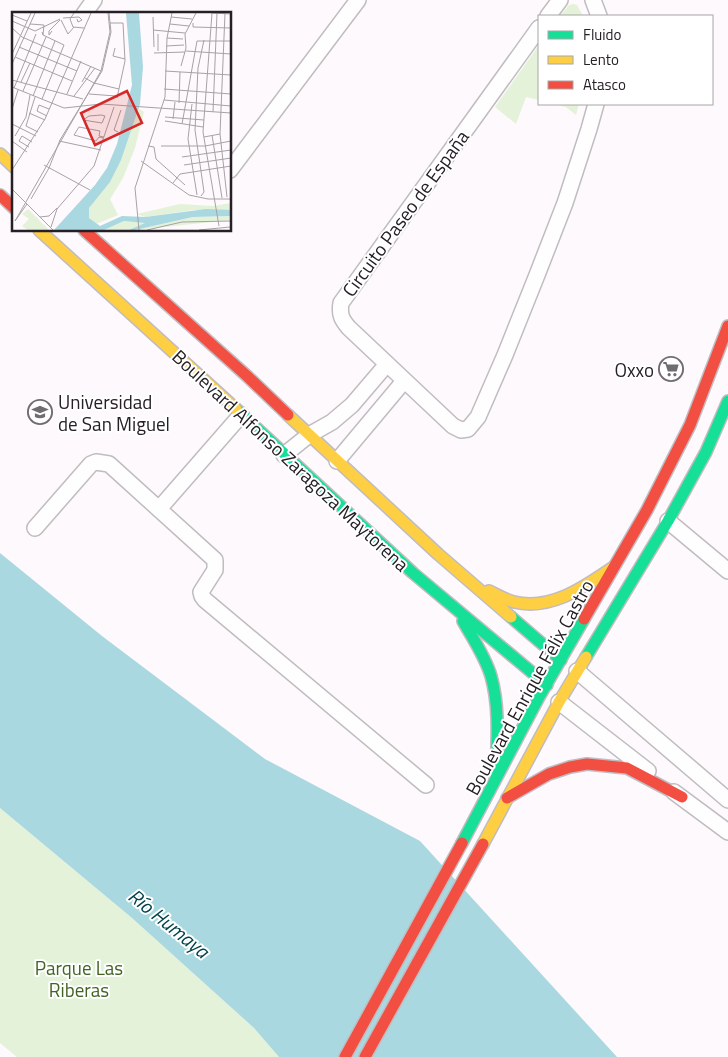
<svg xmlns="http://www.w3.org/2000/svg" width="728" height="1057" viewBox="0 0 728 1057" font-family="'Titillium Web',sans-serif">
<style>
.green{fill:#e4f2d9}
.water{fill:#aad8e0}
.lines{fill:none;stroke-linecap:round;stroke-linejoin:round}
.street-casing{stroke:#c0bcc0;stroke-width:18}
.fast-casing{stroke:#c0bcc0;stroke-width:14}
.slow-casing{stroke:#c0bcc0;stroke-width:14}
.jam-casing{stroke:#c0bcc0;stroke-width:14}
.street{stroke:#fffeff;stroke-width:15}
.fast{stroke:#16e098;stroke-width:11}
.slow{stroke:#ffcf43;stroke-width:11}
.jam{stroke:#f24e42;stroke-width:11}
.labels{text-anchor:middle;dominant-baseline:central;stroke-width:4;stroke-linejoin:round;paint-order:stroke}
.street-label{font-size:19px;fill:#262026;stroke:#fff}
.poi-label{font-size:19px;fill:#262026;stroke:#fff;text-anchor:end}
.park-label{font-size:19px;fill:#426324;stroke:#fff}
.water-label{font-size:20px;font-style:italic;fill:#02434b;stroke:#fff}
.inset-road{fill:none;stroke:#a7a2a6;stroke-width:1}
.view{fill:#d62828;fill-opacity:0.15;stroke:#d62828;stroke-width:2.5}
.inset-edge{fill:none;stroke:#262026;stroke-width:2.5}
</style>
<rect width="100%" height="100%" fill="#fdf9fc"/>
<g class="green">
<path d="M573,4L577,5L583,16H560L569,5Z"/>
<path d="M539,45V100L526,97L516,124L495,107Z"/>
<path d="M553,104H579L576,115L566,107Z"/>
<path d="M0,808L132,918L254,1028L279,1057H17L0,1043Z"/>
</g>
<path class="water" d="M0,553L102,636L265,759L420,841L617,1057H279L254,1028L132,918L0,808Z"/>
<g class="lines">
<defs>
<g id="street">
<path d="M593,0L599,16"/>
<path d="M84,14L94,0"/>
<path d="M548,16L560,0"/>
<path d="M539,28L341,303C339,315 342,320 349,328L453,426L461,430L468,429L478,417L505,355L537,275L565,203L589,129L596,104"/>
<path d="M230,170L358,0"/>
<path d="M284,455L309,435L332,422L352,405L387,364"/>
<path d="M337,461L404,381"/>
<path d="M159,509L241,415"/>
<path d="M668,521L728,571"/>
<path d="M35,528L91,464L96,462L109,464L215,560V570L201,592L202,596L205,600L426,785"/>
<path d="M577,671L728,800"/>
<path d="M559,702L648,771"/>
<path d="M674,792L728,832"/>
</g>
<g id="fast">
<path d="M236,409L413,573L547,685"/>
<path d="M511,617L561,660"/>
<path d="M463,621C473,639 485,656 491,676C500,708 497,742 496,775"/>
<path d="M586,657L668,521L706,452L728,401"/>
<path d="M462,843L539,697L584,619"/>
</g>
<g id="slow">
<path d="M0,154L14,167"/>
<path d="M39,230L236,409"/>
<path d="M288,415L438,554L511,617"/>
<path d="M489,591C497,595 506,600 514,602C551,611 584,587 612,568"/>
<path d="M483,844L559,702L586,657"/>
</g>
<g id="jam">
<path d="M0,195L14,208"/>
<path d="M84,230L247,376L288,415"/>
<path d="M584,619L647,510L690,425L728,326"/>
<path d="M507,798L549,774L570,767L587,764L627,768L682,797"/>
<path d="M345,1057L462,843"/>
<path d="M365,1057L483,844"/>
</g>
</defs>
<use href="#street" class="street-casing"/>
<use href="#fast" class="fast-casing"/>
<use href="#slow" class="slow-casing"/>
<use href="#jam" class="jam-casing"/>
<use href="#street" class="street"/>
<use href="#fast" class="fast"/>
<use href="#slow" class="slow"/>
<use href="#jam" class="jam"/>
</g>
<defs>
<symbol id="supermarket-ring" viewBox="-11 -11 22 22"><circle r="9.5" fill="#fff" stroke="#716c71" stroke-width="1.5"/><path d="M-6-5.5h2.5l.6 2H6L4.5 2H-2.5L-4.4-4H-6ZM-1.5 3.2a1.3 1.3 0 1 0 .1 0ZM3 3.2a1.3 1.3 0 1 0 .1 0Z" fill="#716c71"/></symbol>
<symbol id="university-ring" viewBox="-11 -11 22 22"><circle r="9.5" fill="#fff" stroke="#716c71" stroke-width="1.5"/><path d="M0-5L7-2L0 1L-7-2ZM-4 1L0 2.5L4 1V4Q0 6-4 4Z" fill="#716c71"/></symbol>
</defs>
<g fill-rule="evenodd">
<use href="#supermarket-ring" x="657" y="355" width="28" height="28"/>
<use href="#university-ring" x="26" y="398" width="28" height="28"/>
</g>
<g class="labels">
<g class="street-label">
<text transform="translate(405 213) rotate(-54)">Circuito Paseo de España</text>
<text transform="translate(291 460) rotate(43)">Boulevard Alfonso Zaragoza Maytorena</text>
<text transform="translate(529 687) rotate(-61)">Boulevard Enrique Félix Castro</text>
</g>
<g class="poi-label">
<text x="654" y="369">Oxxo</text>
<text x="58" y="401" text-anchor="start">Universidad<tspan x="58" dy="22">de San Miguel</tspan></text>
</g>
<g class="park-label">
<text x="79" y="967">Parque Las<tspan x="79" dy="22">Riberas</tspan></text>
</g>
<g class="water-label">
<text transform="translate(169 923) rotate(39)">Río Humaya</text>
</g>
</g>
<g transform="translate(12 12)">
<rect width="219" height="219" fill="#fdf9fc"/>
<path d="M126,96L132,100L123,136L111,166L98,187L106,203L84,212L77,206L76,198L117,124ZM219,191V198H181L133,205L125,202L168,192L201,194ZM16,197L37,218H16L10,214L17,207L10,202ZM219,204V208L123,218L181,205ZM112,209L134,211L117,218H92Z" fill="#e4f2d9"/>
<path d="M114,1H127L131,55L128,92L109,148L98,170L77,196V206L88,214L110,204L133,205L194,197L219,198V204L181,205L123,218H117L133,211L112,209L92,218H42L83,173L95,156L105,132L120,73Z" fill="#aad8e0"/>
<path class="inset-road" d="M62,1L58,7L61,15L72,16M200,1L219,2M200,1L191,120L207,214M213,1L208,122L215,185M0,3L15,9M141,5L142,35M159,5L180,7M51,6L67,5L70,8L66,10L65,7M49,8L56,22L62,15M0,9L23,19L48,7M98,11H111L113,49L105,86M181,11V15L219,16M18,12L32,13L31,23L30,20M158,12L177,14M0,16L10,25L89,59M141,18L173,21M40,19L37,23V19L48,8M146,22V39M155,26L171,27M154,34L172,33M7,35L65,59M103,36L101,44L113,47M174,39L219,42M142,41L173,40M0,42L19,1M3,45L60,69M0,52L23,1M169,54L174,36L173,22L184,1M153,59L219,63M73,66L82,71L107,77M0,68L71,87M9,70L18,51M70,70L79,54M0,75L52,96L89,92L219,101M2,76L24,22M152,77L219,82M11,79L34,25M55,82L69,49M77,82L104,84M21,84L43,29M62,84L83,56M23,85L14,114L26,120M30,87L52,33L31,23M152,88L219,94M167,91L168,60M180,92L176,127L185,183M219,96V113M0,97L6,78M201,100L205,1M17,101L33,108M35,104L25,99L27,93L37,97M77,104L89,103L93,104L90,111L71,108ZM153,105L192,108M161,107L163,90M153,109L191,115M0,112L24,124M170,112L185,29H219M106,120L102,118L109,98M200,123L210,186M3,124L14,105L18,83M192,125L208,122M91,126L87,125L84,129L62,123L67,115L88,119L87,124L92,125M0,129L15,140M47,129L89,138M136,134L142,135L144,147L173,173M149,134H193L219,129M17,135L7,129L10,124L20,130M170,145L219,138M129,149L177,183L196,187H219M32,153L78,178M172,153L219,146M0,158L33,107L79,1M161,171L168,162L219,154M0,177L41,218M189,184L192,180L183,118L186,56L192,28M19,187L37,156L48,128L90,59L99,20L97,1M15,192L3,209L89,59L98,20L96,1M28,205L37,204L45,196M39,215L45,197L82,154L102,95M127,218L123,176L153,85L155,26L160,1M135,218L170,210L219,209M187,218L218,215"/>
<path class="view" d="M115,79L130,111L83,133L69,101Z"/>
<rect width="219" height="219" class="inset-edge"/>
</g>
<rect x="538" y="15" width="175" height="90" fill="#ffffff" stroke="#a8a6a8"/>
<rect x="548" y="31" width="25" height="8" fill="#16e098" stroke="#a8a6a8"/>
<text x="583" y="40" font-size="15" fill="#262026">Fluido</text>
<rect x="548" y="56" width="25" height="8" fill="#ffcf43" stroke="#a8a6a8"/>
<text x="583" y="65" font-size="15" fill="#262026">Lento</text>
<rect x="548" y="81" width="25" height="8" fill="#f24e42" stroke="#a8a6a8"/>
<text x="583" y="90" font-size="15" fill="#262026">Atasco</text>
</svg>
